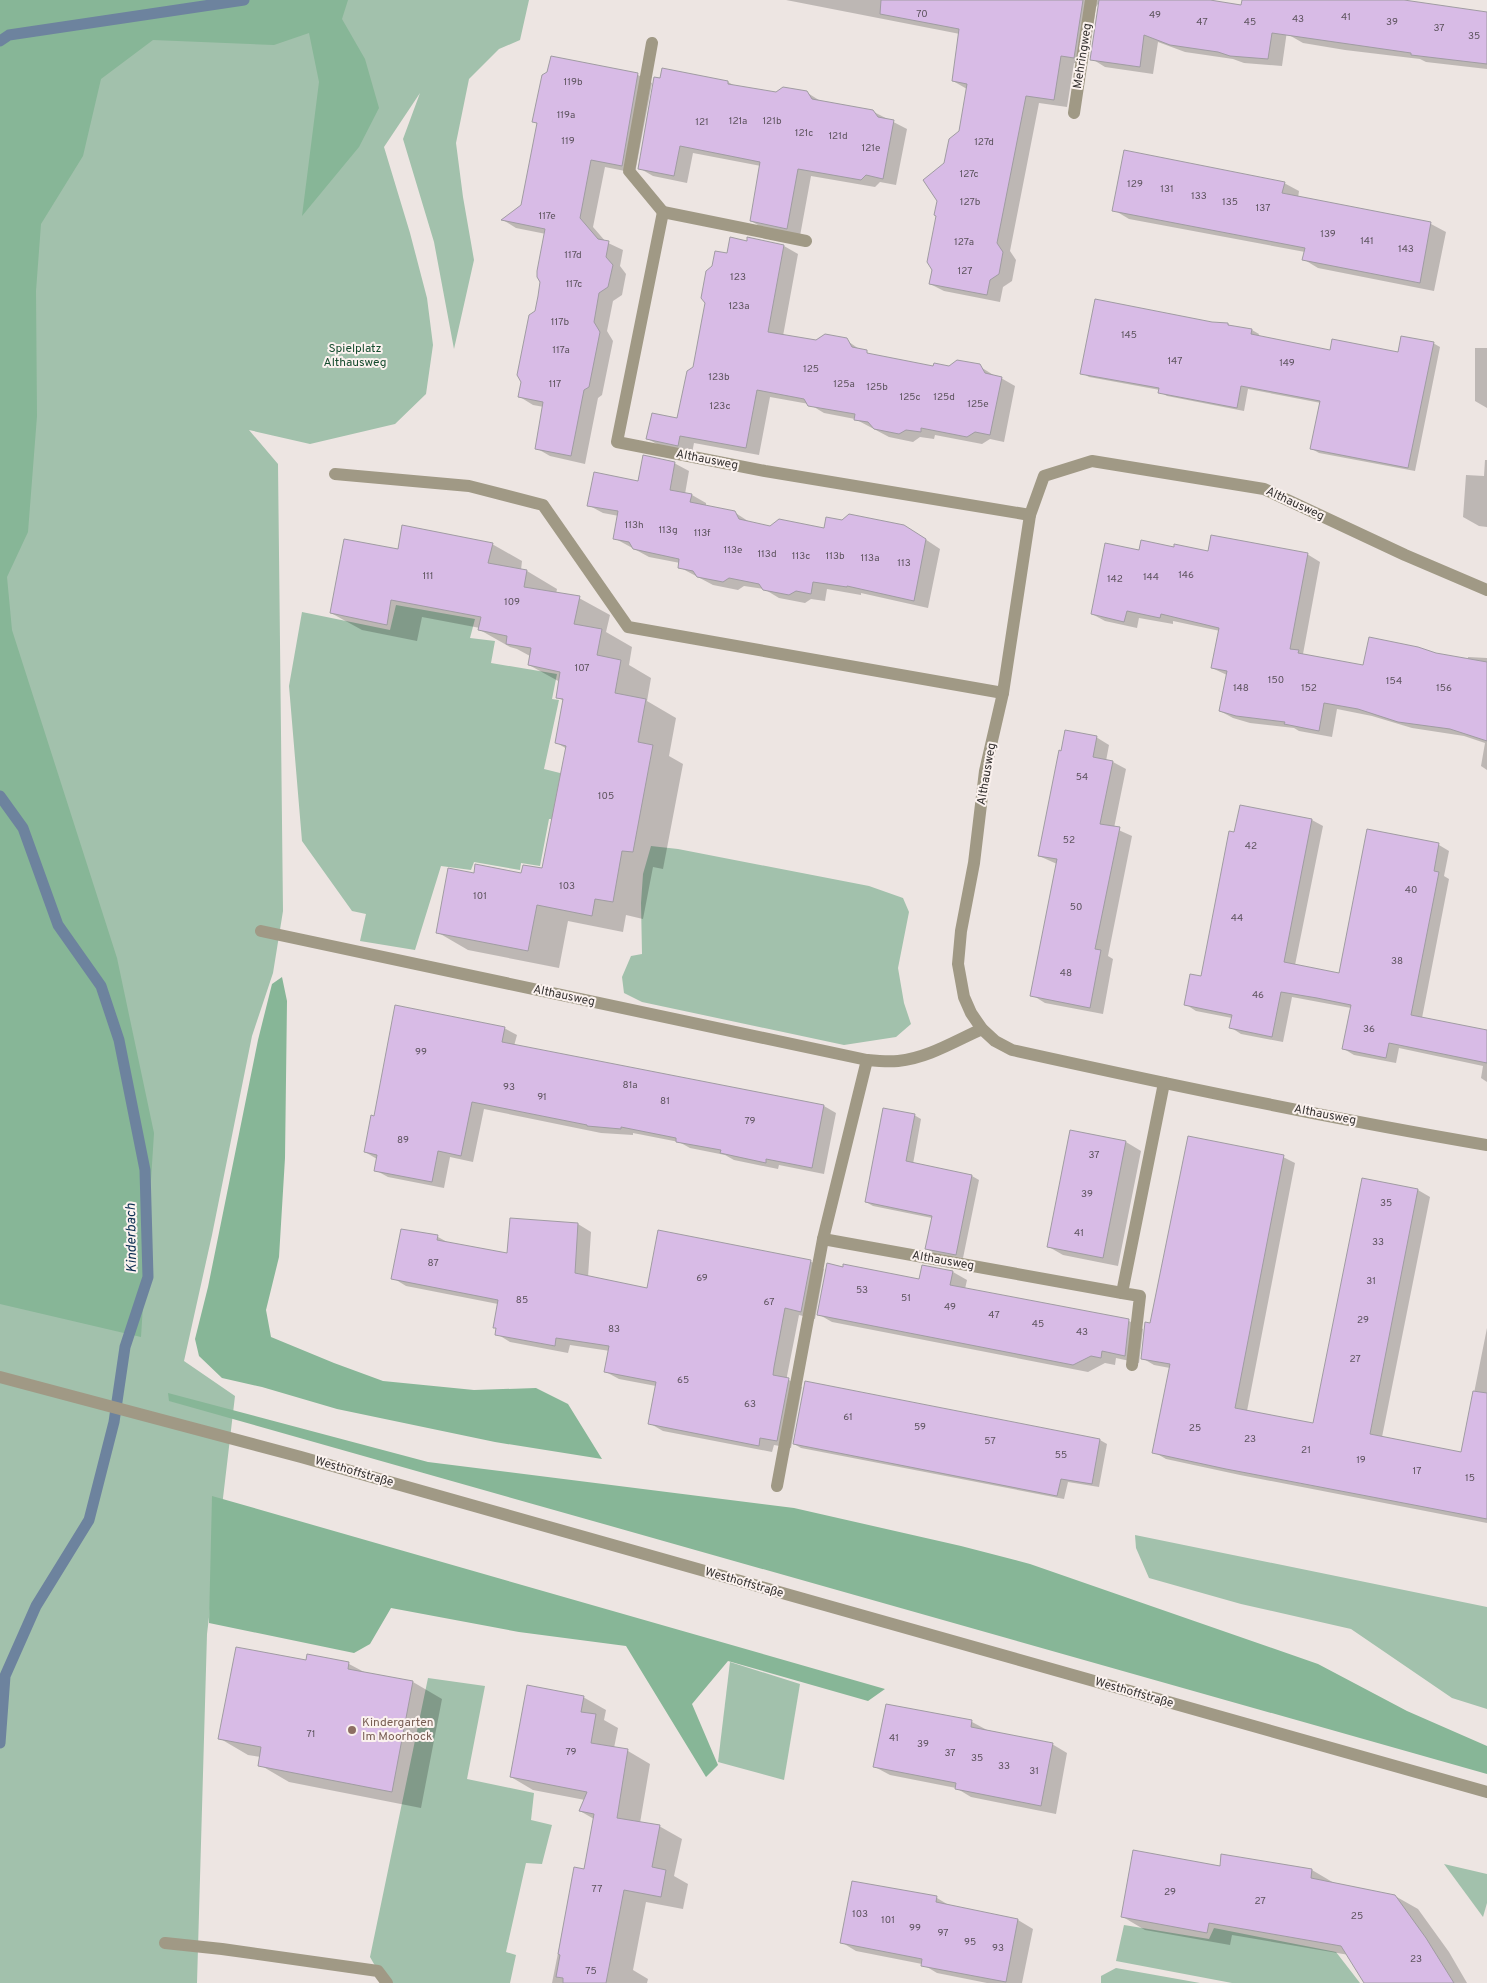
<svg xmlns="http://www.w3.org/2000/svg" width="1487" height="1983" viewBox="0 0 1487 1983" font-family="Overpass,sans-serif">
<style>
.green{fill:#a2c1ac}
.forest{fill:#87b697}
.shadow{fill:#0003}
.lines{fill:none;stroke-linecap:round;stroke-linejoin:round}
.stream{stroke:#6d839e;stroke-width:11}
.building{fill:#d8bbe6;stroke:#a09ca2}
.service{stroke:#a09985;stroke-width:12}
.minor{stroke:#a09985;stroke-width:12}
.tertiary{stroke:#a09985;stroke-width:12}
.education-dot{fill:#8d6e63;stroke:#fbf2ef;stroke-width:2}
.labels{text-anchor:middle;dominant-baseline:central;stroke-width:4;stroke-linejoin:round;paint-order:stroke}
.number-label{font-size:10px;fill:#5d545e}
.street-label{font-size:12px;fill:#343130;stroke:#fbf2ef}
.park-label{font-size:12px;fill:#154c2e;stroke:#fbf2ef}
.education-label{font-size:12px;fill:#785e54;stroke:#fbf2ef;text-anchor:start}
.water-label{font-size:14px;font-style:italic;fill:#0b2e52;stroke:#fbf2ef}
</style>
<rect width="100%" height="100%" fill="#ede5e2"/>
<g class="green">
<path d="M0,0H529L520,40L499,49L469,79L456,143L463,197L474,260L454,349L434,242L403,139L420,93L384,147L410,233L427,298L433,345L426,394L395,424L310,444L249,430L278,464L283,911L273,973L252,1036L212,1235L184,1361L235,1396L207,1634L197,1983H0Z"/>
<path d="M396,605L475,619L470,638L495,641L491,663L557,674L552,699L559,700L544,769L568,775L560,819H549L540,866L521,863L520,870L474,862L471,870L441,866L415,950L360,941L366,914L352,911L302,841L289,686L302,612L390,630Z"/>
<path d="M651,846L678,849L869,886L903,898L909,912L898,968L904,1003L911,1024L896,1037L844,1045L642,1002L624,993L622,977L631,956L642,954L641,903L643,874Z"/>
<path d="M1135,1535L1487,1607V1709L1452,1698L1351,1629L1241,1604L1149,1578L1136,1548Z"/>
<path d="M730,1662L800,1684L784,1780L718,1762Z"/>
<path d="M428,1678L485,1686L467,1779L534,1793L531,1820L552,1825L542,1864L526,1863L506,1952L516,1955L510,1983H385L370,1957Z"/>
<path d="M1444,1864L1487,1874V1903L1483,1917Z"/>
<path d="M1124,1925L1209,1939L1214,1928L1336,1952L1360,1983H1232L1116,1961Z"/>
<path d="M1116,1968L1200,1983H1101V1976Z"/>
</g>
<g class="forest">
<path d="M0,0H348L342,19L365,59L379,108L359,147L302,216L319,82L309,33L274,45L153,40L101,79L83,156L41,224L36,291L37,416L28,532L7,577L12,630L117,958L154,1133L141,1337L0,1304Z"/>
<path d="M282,977L287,1001L285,1158L279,1257L266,1310L271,1337L334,1363L383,1381L474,1390L536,1388L568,1404L602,1459L495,1442L337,1409L262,1387L222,1378L199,1356L195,1339L208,1287L258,1040L272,984Z"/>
<path d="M168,1393L428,1462L794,1508L961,1546L1030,1564L1318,1664L1407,1711L1487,1746V1774L169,1401Z"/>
<path d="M212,1496L885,1689L868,1701L728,1661L692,1704L718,1765L706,1777L626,1646L519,1632L391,1608L370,1644L354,1653L209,1623Z"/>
</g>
<g class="shadow">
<path d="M786,0H1203L1270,9L1263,0H1394L1487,13V69L1426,62L1420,59L1345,50L1303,43L1289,35L1287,31L1282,66L1244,63L1233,59L1185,52L1158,42L1153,74L1105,67L1092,59L1100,1L1096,7L1087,65L1074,63L1067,107L1039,103L1010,251L1016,260L1012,281L1003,287L1000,302L944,291L930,284L945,163L960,132L967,89L953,81L960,34Z"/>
<path d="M552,57L638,75L652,83L635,173L605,167L593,227L606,242L623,250L620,266L626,274L622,295L613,301L607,331L613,341L602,395L598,398L585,464L550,456L536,448L544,407L533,405L520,397L542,282L546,234L516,228L503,220L523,205L538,124L534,122Z"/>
<path d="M728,82L735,86L776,94L806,92L822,102L872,111L907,129L896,185L880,182L875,187L811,176L800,236L765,229L751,221L761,166L693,153L687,183L653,176L639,168Z"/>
<path d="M1284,183L1299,191L1298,198L1431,224L1446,232L1434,291L1318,268L1303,259L1305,252L1129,219L1114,210Z"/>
<path d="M784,246L798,254L783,336L816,341L846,340L862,351L875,356L934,368L979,366L995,376L1001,378L1015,386L1004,442L990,439L982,444L935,435L934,439L920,437L913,442L889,437L855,419L824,413L809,404L770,397L759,455L694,443L692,453L662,447L648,439L678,419L728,254Z"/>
<path d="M1212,323L1228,324L1232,327L1252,330L1259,334L1258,337L1331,351L1399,354L1433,343L1440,347L1415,471L1319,453L1312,449L1321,403L1248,389L1244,411L1167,396L1160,392V390L1089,377L1082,373Z"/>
<path d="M1475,348H1487V408L1475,401Z"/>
<path d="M1485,460H1487V527L1479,526L1463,517L1466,475L1484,476Z"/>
<path d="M674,463L689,471L685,494L692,495L706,503V506L734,512L751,523L770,527L919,535L940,549L928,608L861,593V595L827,589L825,601L811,599L805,603L779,598L764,589L744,586L738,590L713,585L679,567L680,563L649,557L614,538L619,516L603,513L588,505L639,483Z"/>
<path d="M492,544L522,561L521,570L527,571L557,589L556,594L579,598L610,615L606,632L632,647L629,665L651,678L647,701L676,718L669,756L683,764L663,869L653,867L643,919L626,915L623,932L568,921L559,968L468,950L437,932L475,875H522L543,870L567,749L557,743L564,701L557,697L560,682L529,665L530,656L517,649L510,647L480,630V628L422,617L417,641L362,630L331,613L399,551Z"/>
<path d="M1175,548L1209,552L1307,554L1320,562L1303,654L1364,667L1436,655L1468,660V657L1487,658V770L1481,766L1485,743L1464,736L1412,728L1372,716L1337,709L1332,737L1299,731L1294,728L1250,723L1233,718L1220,711L1227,675L1212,668L1220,631L1173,621V624L1139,618L1137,628L1105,621L1092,614L1140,551Z"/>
<path d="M1096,737L1109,745L1106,761L1113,762L1126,769L1114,828L1132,836L1108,956L1113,959L1103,1014L1045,1003L1032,995L1057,864L1039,856Z"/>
<path d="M1241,807L1312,820L1323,826L1295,965L1340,974L1439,845L1449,851L1444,876L1449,879L1422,1018L1487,1031V1082L1481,1078L1483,1066L1399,1048L1396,1063L1354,1055L1344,1049L1351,1008L1292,997L1283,1042L1241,1034L1230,1027L1232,1018L1196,1011L1185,1004L1202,977Z"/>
<path d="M504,1028L517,1035L514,1046L824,1106L836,1113L824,1174L779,1165L778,1169L734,1160L725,1155L690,1148L679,1142L633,1133V1135L601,1133L484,1109L473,1162L450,1157L444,1188L388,1177L375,1170L377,1159L365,1152L375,1117Z"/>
<path d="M914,1115L921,1119L913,1164L972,1176L979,1180L963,1258L933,1253L926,1248L932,1218L873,1206L866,1202Z"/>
<path d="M1126,1142L1141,1151L1118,1266L1063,1255L1049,1247Z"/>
<path d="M1283,1157L1295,1163L1247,1411L1314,1425L1418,1190L1430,1197L1382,1437L1462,1453L1487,1328V1523L1240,1475L1166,1459L1154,1452L1170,1368L1154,1365L1142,1358L1151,1325Z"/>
<path d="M578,1224L591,1232L588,1277L648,1289L810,1261L824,1269L815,1319L799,1315L787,1376V1379L802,1387L791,1448L774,1445L772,1452L663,1431L649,1423L656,1386L619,1379L606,1372L610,1351L570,1345L568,1353L510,1342L497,1334L498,1329L494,1327L498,1304L406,1286L393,1278L402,1230L438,1237L449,1243L509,1255Z"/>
<path d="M953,1272L967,1280L965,1289L1129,1321L1143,1329L1139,1363L1116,1358L1115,1365L1105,1363L1088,1372L832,1322L818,1314L920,1280Z"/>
<path d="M806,1383L1100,1440L1107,1444L1099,1487L1068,1482L1064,1499L801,1448L794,1444Z"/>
<path d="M308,1656L349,1664L366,1673L413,1682L442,1699L421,1808L289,1782L260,1765L261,1757L248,1755L219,1738L307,1662Z"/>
<path d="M583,1697L606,1710L604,1720L618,1728L614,1748L628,1751L650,1764L640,1823L659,1826L682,1839L674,1876L688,1884L683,1909L646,1902L633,1970L648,1979L647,1983H552L575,1868L585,1870L594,1819L580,1811L585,1800L533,1790L511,1777Z"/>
<path d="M887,1705L972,1722L987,1730L1052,1744L1067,1753L1056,1814L971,1797L956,1788L890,1775L875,1767Z"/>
<path d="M1221,1868L1312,1870L1334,1883L1395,1896L1418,1909L1449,1952L1467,1983H1365L1349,1955L1232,1935L1230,1945L1145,1930L1123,1917Z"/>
<path d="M853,1882L937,1898L952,1907L1018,1920L1033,1929L1022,1983H987L937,1973L922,1964L856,1951L841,1942Z"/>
</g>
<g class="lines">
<g class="stream">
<path d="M0,41L9,35L244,0"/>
<path d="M0,796L23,828L58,925L101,986L119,1040L145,1170L148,1277L125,1347L114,1422L89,1520L36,1606L5,1676L0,1743"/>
</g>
</g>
<g class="building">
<path d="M881,0H1083L1074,58L1061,56L1054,100L1026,96L997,243L1003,252L999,274L990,280L987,295L929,284L932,270L927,262L936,216L934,215L937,201L923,180L944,163L949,139L959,131L967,84L952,81L959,29L880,14Z"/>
<path d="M1099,0H1210L1241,5L1242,0H1404L1487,12V64L1411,55V53L1272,33L1268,59L1230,56L1218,52L1170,45L1144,35L1140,67L1090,60Z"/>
<path d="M551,56L638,73L622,166L591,160L580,218L598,239L609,241L606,257L613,265L608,287L599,293L594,322L600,332L589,387L584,390L571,456L535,449L543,402L518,397L521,382L517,375L529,315L535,311L538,296L540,282L537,277V271L545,229L501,220L521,205L537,123L532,122L542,75L547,72Z"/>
<path d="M662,68L728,81V84L776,92L783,87L807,91L812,99L873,110L878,117L894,120L883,179L866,175L861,180L798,169L787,229L750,221L760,162L680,146L674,176L638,169L654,77L660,78Z"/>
<path d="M1124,150L1285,182L1282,193L1431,222L1420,283L1302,260L1305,248L1112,211Z"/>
<path d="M730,237L747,241V237L784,245L768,332L816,340L825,334L847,338L852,347L867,350V353L933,366L934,363L949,366L957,360L980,364L985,373L1002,377L990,435L975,432L967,437L921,428V432L906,430L899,434L874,429L868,422L854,420L855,414L808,406L804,399L757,390L746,448L680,436L678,446L646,439L652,413L677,418L687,371L693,367L701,324L705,303L701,298L706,271L712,266L715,251L727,253Z"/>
<path d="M1095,299L1212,322L1228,323V325L1252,329L1251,334L1330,350L1332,339L1398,352L1401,336L1434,342L1408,468L1310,449L1320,401L1241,386L1237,408L1158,393L1159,388L1080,374Z"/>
<path d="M643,455L675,462L670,490L692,494L690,502L735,511L739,519L770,526L779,519L824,528L826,517L842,520L849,514L904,525L926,539L914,601L847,586V587L813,582L811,594L796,591L789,595L763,590L759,584L729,578L723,582L697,577L693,571L678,568L679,559L633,549L629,542L613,539L618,511L587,506L594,472L638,481Z"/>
<path d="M402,525L493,543L488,563L527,570L524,587L580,596L574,624L602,629L597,655L621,660L615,693L646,699L638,742L653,745L633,852L622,851L613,902L595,899L592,916L537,905L528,951L436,933L448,868L474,873L475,864L521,873L523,865L542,868L566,746L555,743L563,699L556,698L560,672L528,665L531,648L506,644L507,636L478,630L481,617L391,600L387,625L330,613L344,539L398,549Z"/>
<path d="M1211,535L1308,553L1290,649L1299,650L1298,653L1363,665L1369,637L1418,647L1436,653L1487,662V741L1450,729L1398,722L1358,709L1324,703L1319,731L1284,724L1285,722L1236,716L1219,711L1227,671L1211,668L1219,628L1161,614L1160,618L1127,611L1124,622L1091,614L1105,543L1139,550L1141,540L1174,547V544L1208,551Z"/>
<path d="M1065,730L1097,736L1093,757L1113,761L1100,824L1120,827L1095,949L1101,950L1090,1008L1030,996L1057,859L1038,856L1059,750L1061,751Z"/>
<path d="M1240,805L1312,819L1284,962L1339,973L1367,829L1439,843L1434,871L1439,872L1411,1015L1487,1030V1063L1389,1043L1386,1058L1342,1049L1351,1005L1317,998L1281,992L1272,1037L1229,1028L1232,1015L1184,1005L1190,974L1201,976L1229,831L1234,832Z"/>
<path d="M395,1005L505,1027L502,1042L824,1105L812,1168L766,1159V1163L720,1153L721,1150L676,1142V1138L621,1127V1129L587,1126V1125L472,1102L461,1156L438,1151L432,1182L374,1171L377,1155L364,1152L371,1115L374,1116Z"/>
<path d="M883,1108L915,1114L906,1161L972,1175L956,1255L925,1249L932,1216L865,1202Z"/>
<path d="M1070,1130L1126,1141L1103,1258L1047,1247Z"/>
<path d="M1188,1136L1284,1155L1235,1408L1313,1423L1362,1178L1418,1189L1370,1434L1461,1452L1473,1391L1487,1393V1519L1226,1469L1152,1453L1170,1364L1141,1359L1145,1322L1150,1323Z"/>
<path d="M510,1218L578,1223L575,1273L647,1288L658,1230L811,1260L801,1312L785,1308L774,1367L773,1375L789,1378L777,1441L760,1438L759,1446L648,1424L656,1382L604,1372L609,1346L556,1338L555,1346L495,1335L496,1328H493L498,1300L391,1279L401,1229L438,1235L437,1240L507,1253Z"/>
<path d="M827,1263L843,1267V1264L919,1279L922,1265L953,1271L950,1285L1129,1319L1125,1356L1102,1351L1101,1358L1091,1356L1073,1365L817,1315Z"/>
<path d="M805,1381L1100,1439L1092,1484L1061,1479L1057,1496L793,1444Z"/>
<path d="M236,1647L306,1660L307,1654L349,1662L348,1669L413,1681L392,1792L258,1766L261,1747L218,1739Z"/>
<path d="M527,1685L584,1696L581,1712L596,1714L591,1743L628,1749L617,1818L660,1825L652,1867L666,1870L661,1897L624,1890L606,1983H563V1978L556,1977L560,1955L558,1954L574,1867L584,1869L594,1814L579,1811L587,1792L510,1777Z"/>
<path d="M886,1704L972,1720L971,1727L1053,1743L1041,1806L955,1789L956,1783L873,1767Z"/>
<path d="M1133,1850L1220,1866L1221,1854L1312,1869L1311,1878L1395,1895L1426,1938L1454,1983H1364L1341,1946L1209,1923L1207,1933L1121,1917Z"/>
<path d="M852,1881L937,1896L936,1902L1018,1919L1006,1982L921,1966L922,1959L840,1943Z"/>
</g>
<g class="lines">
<g class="service">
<path d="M652,43L629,171L663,212"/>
<path d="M806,241L663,212L617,442L765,471L1030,515"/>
<path d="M335,474L469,486L543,505L628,627L1003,693"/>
<path d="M261,931L867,1060C877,1061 888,1062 898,1061C928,1058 955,1041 982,1029"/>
<path d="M823,1239L1122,1293"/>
<path d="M1132,1365L1140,1296L1122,1293L1164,1083"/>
<path d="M777,1486L823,1239L867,1060"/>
<path d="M165,1943L222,1949L378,1971L387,1983"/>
</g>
<g class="minor">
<path d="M1074,113L1091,0"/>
<path d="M1487,590L1405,555L1264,489L1092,461L1044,476L1030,515L1003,693L985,771L974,863L961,931L958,964L964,997L971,1013L982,1029L995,1041L1012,1050C1170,1085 1328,1118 1487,1145"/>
</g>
<path class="tertiary" d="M0,1377L301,1457L1487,1792"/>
</g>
<circle class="education-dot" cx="352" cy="1730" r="5"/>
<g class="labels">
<g class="number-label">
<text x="922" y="14">70</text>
<text x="1155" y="15">49</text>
<text x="1346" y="17">41</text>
<text x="1298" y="19">43</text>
<text x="1202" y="22">47</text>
<text x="1250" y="22">45</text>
<text x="1392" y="22">39</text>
<text x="1439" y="28">37</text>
<text x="1474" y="36">35</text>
<text x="573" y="82">119b</text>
<text x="566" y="115">119a</text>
<text x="738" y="121">121a</text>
<text x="772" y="121">121b</text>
<text x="702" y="122">121</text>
<text x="804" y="133">121c</text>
<text x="838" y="136">121d</text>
<text x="568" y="141">119</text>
<text x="984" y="142">127d</text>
<text x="871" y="148">121e</text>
<text x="969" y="174">127c</text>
<text x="1135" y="184">129</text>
<text x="1167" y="189">131</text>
<text x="1199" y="196">133</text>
<text x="970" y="202">127b</text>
<text x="1230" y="202">135</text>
<text x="1263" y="208">137</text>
<text x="547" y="216">117e</text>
<text x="1328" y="234">139</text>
<text x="1367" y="241">141</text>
<text x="964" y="242">127a</text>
<text x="1406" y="249">143</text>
<text x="573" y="255">117d</text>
<text x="965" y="271">127</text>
<text x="738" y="277">123</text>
<text x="574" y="284">117c</text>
<text x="739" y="306">123a</text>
<text x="560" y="322">117b</text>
<text x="1129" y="335">145</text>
<text x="561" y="350">117a</text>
<text x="1175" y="361">147</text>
<text x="1287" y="363">149</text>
<text x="811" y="369">125</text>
<text x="719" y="377">123b</text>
<text x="555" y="384">117</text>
<text x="844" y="384">125a</text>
<text x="877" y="387">125b</text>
<text x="910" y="397">125c</text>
<text x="944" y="397">125d</text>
<text x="978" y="404">125e</text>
<text x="720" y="406">123c</text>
<text x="634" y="525">113h</text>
<text x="668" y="530">113g</text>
<text x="702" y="533">113f</text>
<text x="733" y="550">113e</text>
<text x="767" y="554">113d</text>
<text x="801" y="556">113c</text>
<text x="835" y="556">113b</text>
<text x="870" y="558">113a</text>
<text x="904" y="563">113</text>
<text x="1186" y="575">146</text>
<text x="428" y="576">111</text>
<text x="1151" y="577">144</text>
<text x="1115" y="579">142</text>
<text x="512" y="602">109</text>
<text x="582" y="668">107</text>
<text x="1276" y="680">150</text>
<text x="1394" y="681">154</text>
<text x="1241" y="688">148</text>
<text x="1309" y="688">152</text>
<text x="1444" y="688">156</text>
<text x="1082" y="777">54</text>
<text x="606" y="796">105</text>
<text x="1069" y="840">52</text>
<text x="1251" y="846">42</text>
<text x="567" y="886">103</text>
<text x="1411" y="890">40</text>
<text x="480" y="896">101</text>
<text x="1076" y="907">50</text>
<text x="1237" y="918">44</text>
<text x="1397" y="961">38</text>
<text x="1066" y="973">48</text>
<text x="1258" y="995">46</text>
<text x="1369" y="1029">36</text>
<text x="421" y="1052">99</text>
<text x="630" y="1085">81a</text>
<text x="509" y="1087">93</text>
<text x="542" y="1097">91</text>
<text x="665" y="1101">81</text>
<text x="750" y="1121">79</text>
<text x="403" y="1140">89</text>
<text x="1094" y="1155">37</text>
<text x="1087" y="1194">39</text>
<text x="1386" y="1203">35</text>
<text x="1079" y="1233">41</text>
<text x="1378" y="1242">33</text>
<text x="433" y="1263">87</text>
<text x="702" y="1278">69</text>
<text x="1371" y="1281">31</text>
<text x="862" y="1290">53</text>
<text x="906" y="1298">51</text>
<text x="522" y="1300">85</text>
<text x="769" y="1302">67</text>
<text x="950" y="1307">49</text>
<text x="994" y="1315">47</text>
<text x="1363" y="1320">29</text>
<text x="1038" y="1324">45</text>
<text x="614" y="1329">83</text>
<text x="1082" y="1332">43</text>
<text x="1355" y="1359">27</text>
<text x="683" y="1380">65</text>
<text x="750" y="1404">63</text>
<text x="848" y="1417">61</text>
<text x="920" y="1427">59</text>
<text x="1195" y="1428">25</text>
<text x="1250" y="1439">23</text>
<text x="990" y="1441">57</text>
<text x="1306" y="1450">21</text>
<text x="1061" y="1455">55</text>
<text x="1361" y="1460">19</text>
<text x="1417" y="1471">17</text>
<text x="1470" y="1478">15</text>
<text x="311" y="1734">71</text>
<text x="894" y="1738">41</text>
<text x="923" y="1744">39</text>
<text x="571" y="1752">79</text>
<text x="950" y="1753">37</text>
<text x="977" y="1758">35</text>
<text x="1004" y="1766">33</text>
<text x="1034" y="1771">31</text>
<text x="597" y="1889">77</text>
<text x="1170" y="1892">29</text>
<text x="1260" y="1901">27</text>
<text x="860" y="1914">103</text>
<text x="1357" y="1916">25</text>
<text x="888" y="1920">101</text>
<text x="915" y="1928">99</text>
<text x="943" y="1933">97</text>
<text x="970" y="1942">95</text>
<text x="998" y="1948">93</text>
<text x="1416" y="1959">23</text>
<text x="591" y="1971">75</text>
</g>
<g class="street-label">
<text transform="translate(1083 56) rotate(-81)">Mehringweg</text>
<text transform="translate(707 460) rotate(11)">Althausweg</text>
<text transform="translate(1295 504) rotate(25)">Althausweg</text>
<text transform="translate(987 774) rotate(-80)">Althausweg</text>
<text transform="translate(564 996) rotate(12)">Althausweg</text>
<text transform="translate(1325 1115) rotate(11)">Althausweg</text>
<text transform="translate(943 1261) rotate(10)">Althausweg</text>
<text transform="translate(354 1472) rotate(16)">Westhoffstraße</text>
<text transform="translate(744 1583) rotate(16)">Westhoffstraße</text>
<text transform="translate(1134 1693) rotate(16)">Westhoffstraße</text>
</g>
<g class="park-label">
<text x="355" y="349">Spielplatz<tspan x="355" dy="14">Althausweg</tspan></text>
</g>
<g class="education-label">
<text x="362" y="1723">Kindergarten<tspan x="362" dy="14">Im Moorhock</tspan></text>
</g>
<g class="water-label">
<text transform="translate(132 1238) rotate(-91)">Kinderbach</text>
</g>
</g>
</svg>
